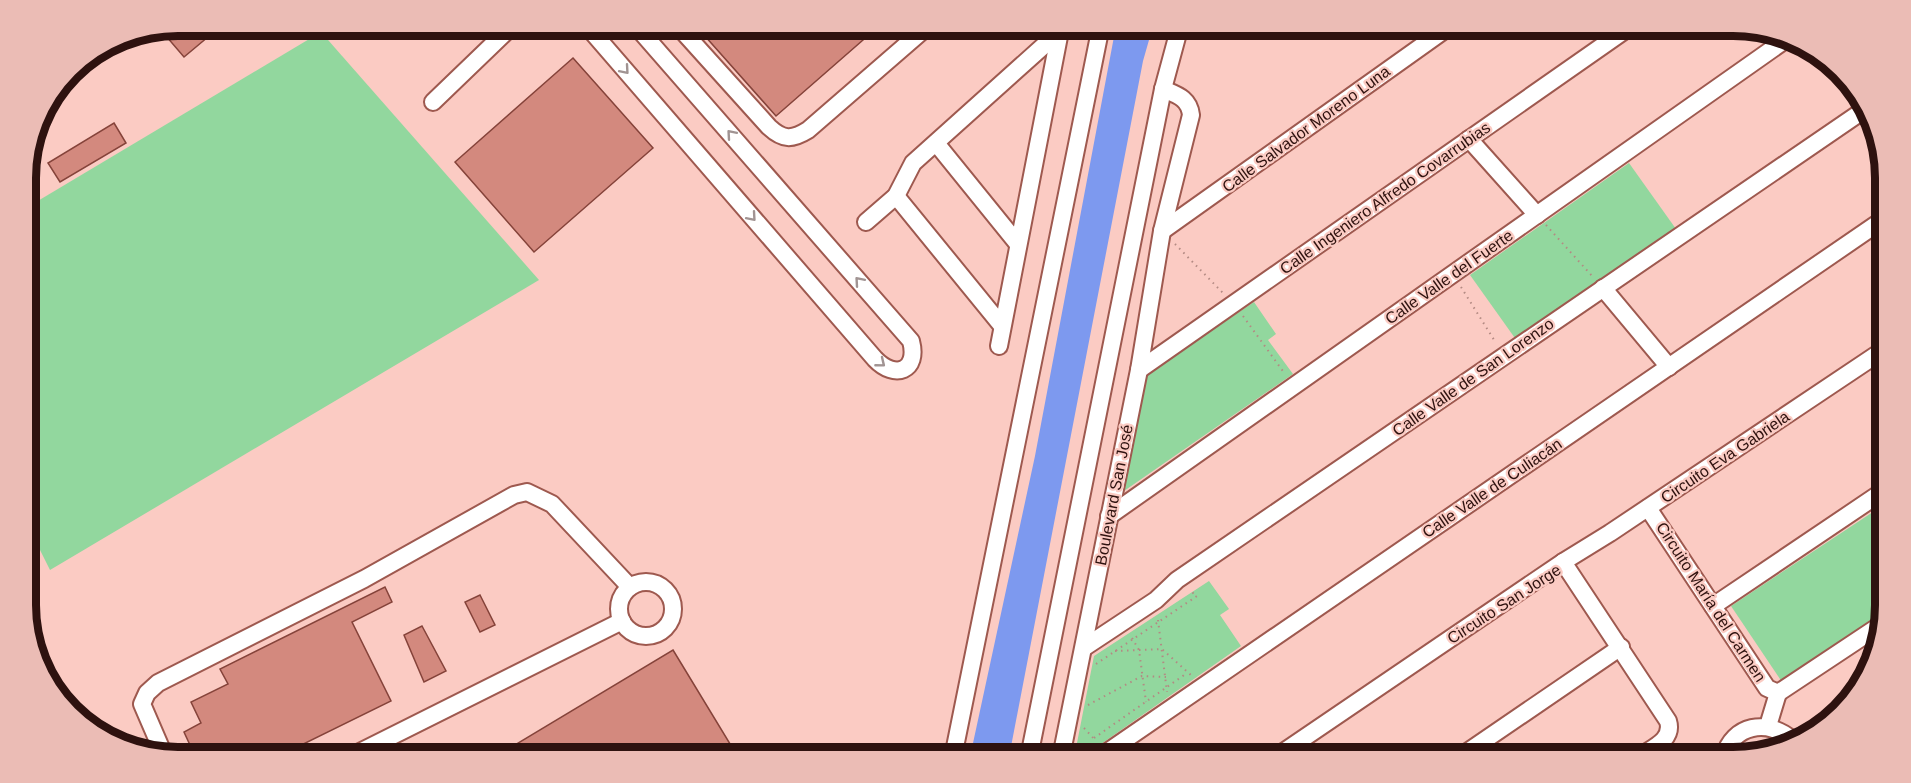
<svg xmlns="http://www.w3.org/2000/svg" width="1911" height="783" viewBox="0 0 1911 783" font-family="Helvetica,sans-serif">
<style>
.green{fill:#92d79e}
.water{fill:#7d99ef}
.building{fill:#d3897e;stroke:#85433a;stroke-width:1.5}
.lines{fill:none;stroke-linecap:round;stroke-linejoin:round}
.minor-casing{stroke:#9e594f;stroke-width:20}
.path{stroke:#b38a83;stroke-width:2;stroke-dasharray:1.5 4.5;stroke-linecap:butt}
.minor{stroke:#fff;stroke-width:16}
.oneway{stroke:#a19493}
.labels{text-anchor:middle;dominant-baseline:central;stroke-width:4.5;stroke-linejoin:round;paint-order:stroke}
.street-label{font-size:16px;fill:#2e120f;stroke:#fbcbc3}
.rim{fill:none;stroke:#2e120f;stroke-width:8}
</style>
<rect width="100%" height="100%" fill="#fbcbc3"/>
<g class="green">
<path d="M321,32L539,280L50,570L28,526L26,208Z"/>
<path d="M1629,163L1676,229L1517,341L1470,275Z"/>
<path d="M1254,302L1276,334L1268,340L1293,374L1124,491L1144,376Z"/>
<path d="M1885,504L1884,614L1782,682L1731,606Z"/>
<path d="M1209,581L1229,609L1220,615L1241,646L1084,756L1076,748L1094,656Z"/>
<path d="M1764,741L1775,745L1741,757L1750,745Z"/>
</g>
<path class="water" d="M1116,26H1153L1143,61L1009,757H970L1035,456Z"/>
<g class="building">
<path d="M178,26H221L184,57L160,29Z"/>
<path d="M696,26H879L776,116Z"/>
<path d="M573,58L653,148L534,252L455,162Z"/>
<path d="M114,123L126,143L60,182L48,163Z"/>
<path d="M385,587L392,602L352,622L391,701L277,757L196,758L184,732L201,723L191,702L228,684L220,669Z"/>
<path d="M480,595L495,625L480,632L465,602Z"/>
<path d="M422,626L446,671L424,682L404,635Z"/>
<path d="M673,650L738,757H495Z"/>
</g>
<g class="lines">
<defs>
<g id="minor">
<path d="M587,26L875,359C895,380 919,371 911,341L636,26"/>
<path d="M678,26L769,127C783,140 792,140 808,130L928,26"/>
<path d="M433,102L512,26"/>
<path d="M1469,139L1537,215"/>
<path d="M936,143L1017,243"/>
<path d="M896,196L1002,326"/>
<path d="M866,222L896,196L913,163L1059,32"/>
<path d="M1162,231L1450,26"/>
<path d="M1603,288L1669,367"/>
<path d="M999,346L1061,26"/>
<path d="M1139,370L1631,26"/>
<path d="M1648,508L1767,688L1778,693"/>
<path d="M1109,516L1788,38"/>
<path d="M1563,562L1668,721C1674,740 1652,748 1639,757"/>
<circle cx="646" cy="609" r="27"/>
<path d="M1713,606L1885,490"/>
<path d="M1085,647L1156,600L1177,580L1864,110"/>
<path d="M1778,693L1882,624"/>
<path d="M1768,726L1778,693"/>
<path d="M1030,754L1061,756"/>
<path d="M164,755L142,704L147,693L158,683L364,579L514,495L527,492L552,504L630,587"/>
<path d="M350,757L622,621"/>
<path d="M953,757L1101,26"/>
<path d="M1029,757L1163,89L1180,26"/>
<path d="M1061,757L1139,370L1162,231L1191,115C1189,98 1177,95 1163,89"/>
<path d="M1100,757L1884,219"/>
<path d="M1276,757L1563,562L1610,533L1885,349"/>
<path d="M1460,757L1621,647"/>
<path d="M1724,757C1733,724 1767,719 1791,739"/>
</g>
</defs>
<use href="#minor" class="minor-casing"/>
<g class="path">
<path d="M1546,225L1593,277"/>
<path d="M1175,244L1223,293"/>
<path d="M1461,287L1496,343"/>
<path d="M1243,316L1285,374"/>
<path d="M1158,620L1167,692"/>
<path d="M1132,638L1139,650L1146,702"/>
<path d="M1115,651L1162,649L1192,676"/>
<path d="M1096,664L1197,596L1189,590"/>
<path d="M1088,705L1142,676L1166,677"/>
<path d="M1084,728L1096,741"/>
<path d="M1094,738L1187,673"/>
</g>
<use href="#minor" class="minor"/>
</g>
<defs><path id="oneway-chevron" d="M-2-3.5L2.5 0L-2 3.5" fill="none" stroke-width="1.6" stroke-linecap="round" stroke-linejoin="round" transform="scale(1.5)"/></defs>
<g class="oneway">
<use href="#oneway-chevron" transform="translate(625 70) rotate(49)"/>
<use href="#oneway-chevron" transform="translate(731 134) rotate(-131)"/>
<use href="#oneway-chevron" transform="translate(752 217) rotate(49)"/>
<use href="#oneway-chevron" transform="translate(859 281) rotate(-131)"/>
<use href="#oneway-chevron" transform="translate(881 363) rotate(39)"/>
</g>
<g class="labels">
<g class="street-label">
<text transform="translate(1306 129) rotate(-36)">Calle Salvador Moreno Luna</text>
<text transform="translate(1385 198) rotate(-35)">Calle Ingeniero Alfredo Covarrubias</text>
<text transform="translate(1449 277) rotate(-35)">Calle Valle del Fuerte</text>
<text transform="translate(1473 377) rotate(-35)">Calle Valle de San Lorenzo</text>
<text transform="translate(1725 457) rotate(-34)">Circuito Eva Gabriela</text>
<text transform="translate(1492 488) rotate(-34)">Calle Valle de Culiacán</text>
<text transform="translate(1114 495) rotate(-79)">Boulevard San José</text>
<text transform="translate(1711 602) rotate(57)">Circuito María del Carmen</text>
<text transform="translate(1504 604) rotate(-33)">Circuito San Jorge</text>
</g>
</g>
<path d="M0 0H1911V783H0ZM178 36H1733A142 142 0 0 1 1875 178V605A142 142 0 0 1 1733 747H178A142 142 0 0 1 36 605V178A142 142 0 0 1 178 36Z" fill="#ebbcb5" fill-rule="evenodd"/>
<path class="rim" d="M178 36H1733A142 142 0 0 1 1875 178V605A142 142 0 0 1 1733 747H178A142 142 0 0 1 36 605V178A142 142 0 0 1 178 36Z"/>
</svg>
